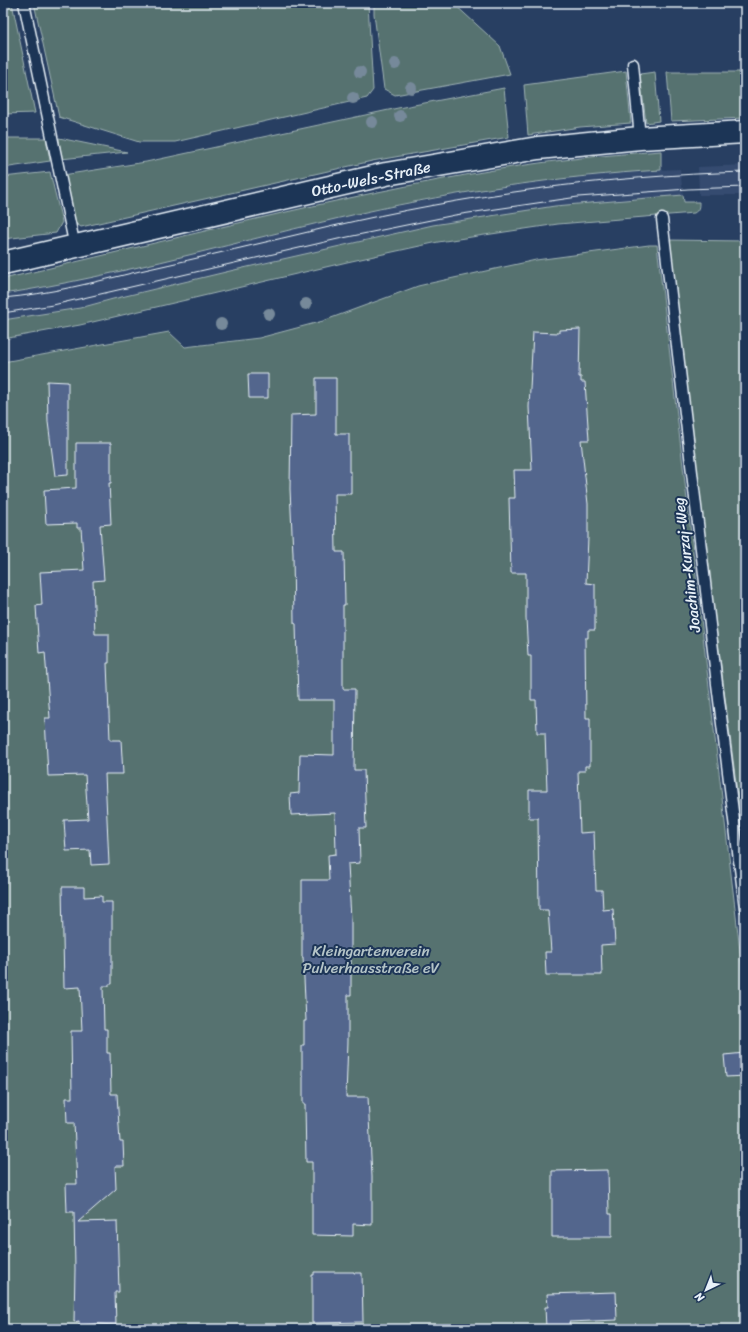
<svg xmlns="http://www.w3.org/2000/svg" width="748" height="1332" viewBox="0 0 748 1332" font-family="Sriracha,sans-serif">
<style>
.built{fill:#354b6f}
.green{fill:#56726f;stroke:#9fb2b4}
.building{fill:#53668d;stroke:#e8f1f8}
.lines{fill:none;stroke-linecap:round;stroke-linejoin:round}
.lane-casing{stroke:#e8f1f8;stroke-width:13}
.secondary-casing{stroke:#e8f1f8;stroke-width:25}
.lane{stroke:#1d3557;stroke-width:10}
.secondary{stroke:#1d3557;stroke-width:22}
.tram{stroke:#e8f1f8;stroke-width:1}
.tree{fill:#76899a}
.labels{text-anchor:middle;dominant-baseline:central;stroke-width:4;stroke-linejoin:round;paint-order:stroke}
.street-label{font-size:15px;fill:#e8f1f8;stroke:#1d3557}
.park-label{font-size:15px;fill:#b5c5c8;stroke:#1d3557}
</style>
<rect width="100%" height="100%" fill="#283f62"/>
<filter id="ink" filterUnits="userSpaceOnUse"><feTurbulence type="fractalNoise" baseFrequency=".025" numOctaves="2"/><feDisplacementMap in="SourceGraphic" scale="8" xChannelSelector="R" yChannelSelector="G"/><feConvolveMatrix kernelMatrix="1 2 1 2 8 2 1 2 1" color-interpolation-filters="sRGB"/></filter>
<g filter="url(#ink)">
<g class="built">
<path d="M745,165V195H699L698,167Z"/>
<path d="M680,169L683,195L555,206L433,225L283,259L113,299L80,308L3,320V294L76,281L362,213L477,191L539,182L636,171Z"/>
</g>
<g class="green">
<path d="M3,3H12L35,113L3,114Z"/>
<path d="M34,3H368L373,90L367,98L175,142H139L59,117Z"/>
<path d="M374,3H453L500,46L510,74L395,95L384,89L374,14Z"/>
<path d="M626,71L631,123L580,127L528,135L524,85Z"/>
<path d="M655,72L659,121L646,123L640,74Z"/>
<path d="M667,72H745V118L671,121Z"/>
<path d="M504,88L509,137L372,161L81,227L75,223L63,175L146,162L398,108Z"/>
<path d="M3,138H46L50,161L3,168Z"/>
<path d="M59,138L127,152L61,159Z"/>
<path d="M661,151V170C561,176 460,191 361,213C242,240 124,275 3,294V279C168,241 332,197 500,169C553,160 607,155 661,151Z"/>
<path d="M50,172L62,222L56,233L3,239V177Z"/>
<path d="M683,195L684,202H699C699,207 699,210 694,213L558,224L438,242L347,262L80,325L3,339V320L80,308L113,299L230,271L433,225L555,206Z"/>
<path d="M666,240L745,241V852Z"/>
<path d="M649,245H657L745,993V1329H3V362L169,332L185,347L259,338L323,321L418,286L431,283L536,260Z"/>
</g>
<g class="building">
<path d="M580,329L579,377H581V382H585L589,440H581L588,504V538L586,583L595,584V630H588V638H585L586,718H590V766H585V771H578L580,833L594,832L596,890H602L603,910L613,909L615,944L601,945L602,975H546L545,952H551L548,910H539L538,818H529V790H547L545,733H537L536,700H531V656H528L526,618V573H511L509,498H515L514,470H532L529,407L533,332L559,333V330Z"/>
<path d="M248,374H268V398H249Z"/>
<path d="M316,378H336V434H349V472H351V494H335L336,552H344L345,605H343V689H355L354,770H364L366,828H359L360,863L348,864L351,920V995H348V1041L346,1097H368L372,1177V1225L353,1224V1236L312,1235V1162H306L305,1104H303V1076H302V1045H304V1021H306L303,957H302V880H329L328,855L336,854L335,813L291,815L290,794L299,793L300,754L334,755V700H298L296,624L294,623L293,554L290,489L291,415L316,414Z"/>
<path d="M47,381L68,382V475L55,476L48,422Z"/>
<path d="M76,443H111V483H109L111,524L100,525L104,580L93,581L95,634H109V663H107L110,740H121L123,774H105L109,864L91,865L90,850L66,851L64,820L88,819L85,775L48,776L45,718H50L45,652L39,653L36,606L42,605L40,572L84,570L81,528H77V523L46,524L44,490L76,488Z"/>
<path d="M62,887H84V897L102,896V902H112V984H109V986H103L104,1029H107V1053H110L111,1094H117L120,1142H123L124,1166H115L116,1189L78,1222L117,1221L119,1292H115L116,1325L96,1324L79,1326V1321L74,1322L75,1269L74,1212H67L66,1184H77L74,1123H67L66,1098H72L71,1031H82L80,987L64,988Z"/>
<path d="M745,1053V1076L726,1077L724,1055Z"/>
<path d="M608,1170L609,1214H612V1237H552V1171Z"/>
<path d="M314,1272H354V1273H362L363,1322L312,1323V1275H314Z"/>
<path d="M616,1292L617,1320L569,1322L570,1327L546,1328L545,1307H548L547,1294Z"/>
</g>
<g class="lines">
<defs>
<g id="lane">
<path d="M24,3L75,247"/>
<path d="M633,64L640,138"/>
<path d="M662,219L717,684L745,908"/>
</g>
<path id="secondary" d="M3,263L386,174L538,148L640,138L745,132"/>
</defs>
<use href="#lane" class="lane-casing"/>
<use href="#secondary" class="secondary-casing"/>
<use href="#lane" class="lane"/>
<use href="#secondary" class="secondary"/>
<g class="tram">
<path d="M3,298C50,294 95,282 140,271C203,257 266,242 329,227C466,195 604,176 745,172"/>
<path d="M3,313L53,305L338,239L455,215L578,197L688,189L745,187"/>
</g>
</g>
<g class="tree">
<circle cx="395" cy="64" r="6"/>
<circle cx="360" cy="72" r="6"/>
<circle cx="411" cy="88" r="6"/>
<circle cx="353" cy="98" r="6"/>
<circle cx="400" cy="116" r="6"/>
<circle cx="372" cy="122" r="6"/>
<circle cx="306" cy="304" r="6"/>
<circle cx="269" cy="314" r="6"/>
<circle cx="221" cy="324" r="6"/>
</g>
</g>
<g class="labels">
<g class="street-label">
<text transform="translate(371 179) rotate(-12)">Otto-Wels-Straße</text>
<text transform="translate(687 565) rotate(-97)">Joachim-Kurzaj-Weg</text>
</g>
<g class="park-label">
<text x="371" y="951">Kleingartenverein<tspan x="371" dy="17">Pulverhausstraße eV</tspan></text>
</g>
</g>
<rect width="748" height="1332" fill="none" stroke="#1d3557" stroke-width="16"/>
<rect x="8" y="8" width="732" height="1316" fill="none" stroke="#e8f1f8" stroke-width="1.5" filter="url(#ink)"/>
<g transform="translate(706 1290) rotate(223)" stroke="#1d3557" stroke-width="3" paint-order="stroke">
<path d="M0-3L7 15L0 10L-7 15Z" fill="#e8f1f8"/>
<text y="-6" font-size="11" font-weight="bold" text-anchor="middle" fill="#e8f1f8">N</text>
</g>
</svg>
